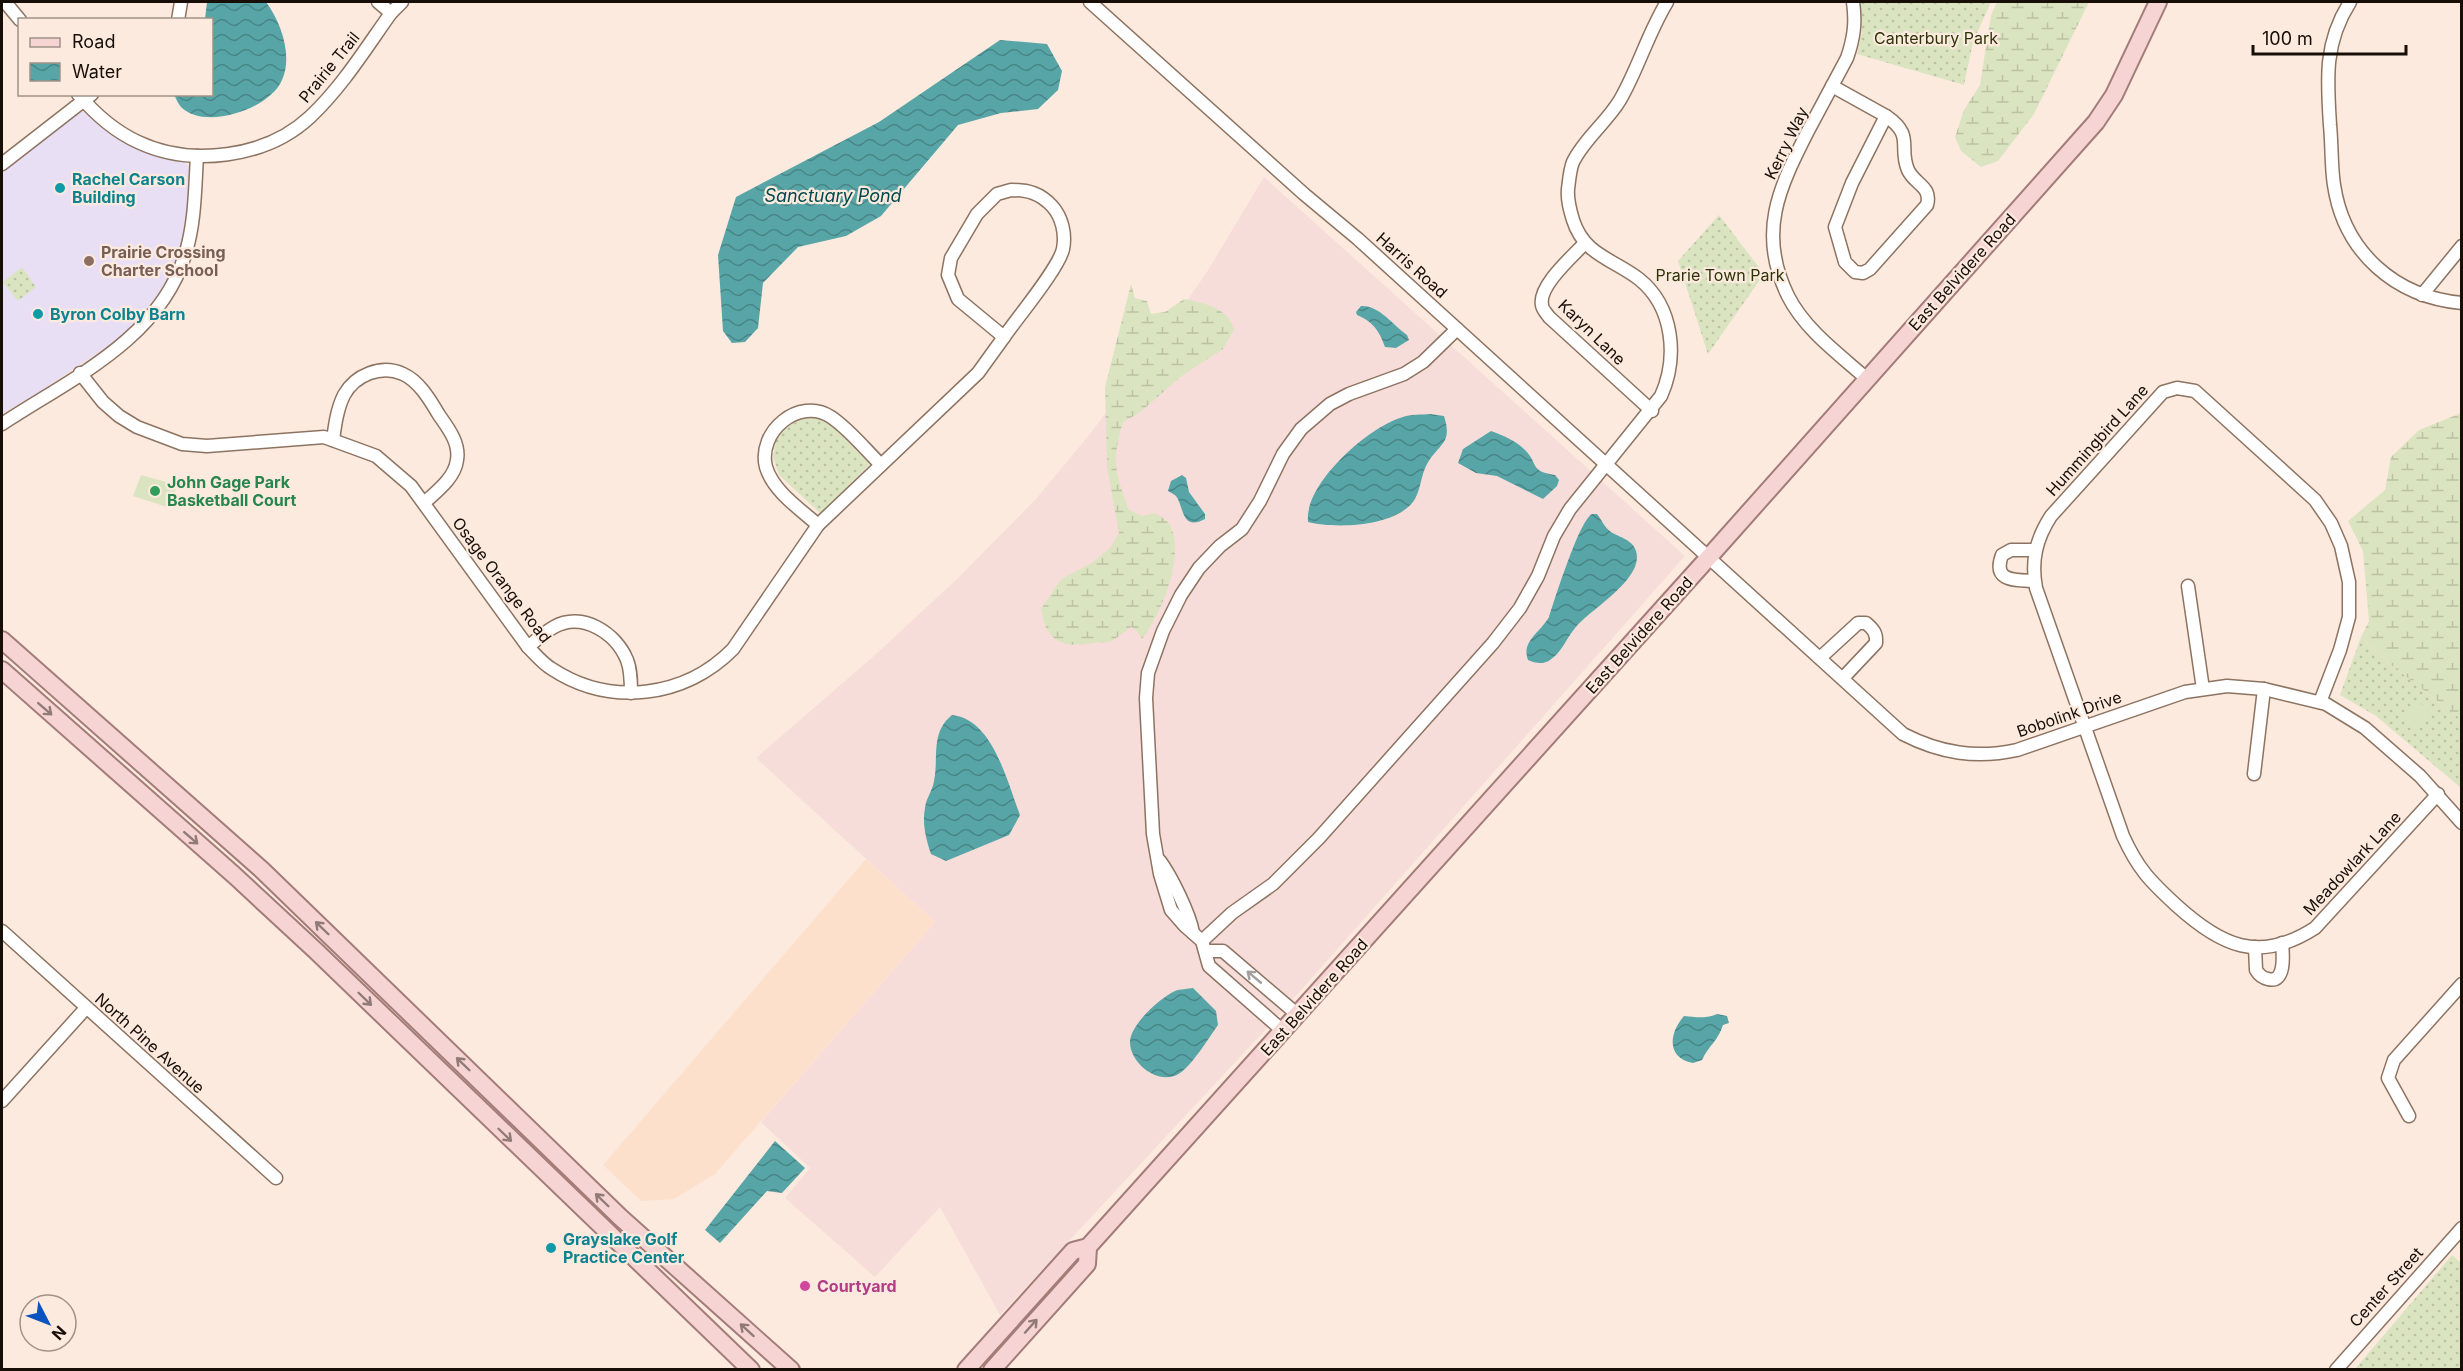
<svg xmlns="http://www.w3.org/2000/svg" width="2463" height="1371" viewBox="0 0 2463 1371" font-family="Inter,sans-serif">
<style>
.built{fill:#fde0cc}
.education{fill:#e8dff5}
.medical{fill:#f7ddd9}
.grass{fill:url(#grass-dots)}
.wetland{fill:url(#wetland-marsh)}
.garden{fill:#dbe4c1}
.water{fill:url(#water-waves)}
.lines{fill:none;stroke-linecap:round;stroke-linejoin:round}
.minor-casing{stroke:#8d7361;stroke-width:15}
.major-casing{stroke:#a37c79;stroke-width:20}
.minor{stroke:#fff;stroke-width:12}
.major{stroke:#f5d4d3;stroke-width:16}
.oneway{stroke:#917b77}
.oneway2{stroke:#a29f9c}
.culture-dot{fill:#0f9aa8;stroke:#fceade;stroke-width:2}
.education-dot{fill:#8d6e63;stroke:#fceade;stroke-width:2}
.leisure-dot{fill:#2e9e5b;stroke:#fceade;stroke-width:2}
.hotel-dot{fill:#d1479c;stroke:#fceade;stroke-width:2}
.labels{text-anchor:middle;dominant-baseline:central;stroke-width:4.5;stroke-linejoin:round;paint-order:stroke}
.park-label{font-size:16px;fill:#2d3408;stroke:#fceade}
.street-label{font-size:16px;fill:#170e07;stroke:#fceade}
.culture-label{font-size:16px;font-weight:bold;fill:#0d838f;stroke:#fceade;text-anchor:start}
.education-label{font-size:16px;font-weight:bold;fill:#785e54;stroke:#fceade;text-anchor:start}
.leisure-label{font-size:16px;font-weight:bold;fill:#27864d;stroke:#fceade;text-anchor:start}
.hotel-label{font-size:16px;font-weight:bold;fill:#b23c85;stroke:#fceade;text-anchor:start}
.water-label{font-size:18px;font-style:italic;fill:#004a4c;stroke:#fceade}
</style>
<defs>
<pattern id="grass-dots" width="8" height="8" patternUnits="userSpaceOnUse" patternTransform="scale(1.5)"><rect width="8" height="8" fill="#dbe4c1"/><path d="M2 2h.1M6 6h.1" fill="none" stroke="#bbc2a4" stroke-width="1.8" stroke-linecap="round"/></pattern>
<pattern id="wetland-marsh" width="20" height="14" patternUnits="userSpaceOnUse" patternTransform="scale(1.5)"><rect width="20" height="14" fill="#dbe4c1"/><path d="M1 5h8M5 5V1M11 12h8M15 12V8" fill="none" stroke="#bbc2a4"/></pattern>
<pattern id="water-waves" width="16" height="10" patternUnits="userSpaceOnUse" patternTransform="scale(1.5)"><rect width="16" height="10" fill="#58a5a7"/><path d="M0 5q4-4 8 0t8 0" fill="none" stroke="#488586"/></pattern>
</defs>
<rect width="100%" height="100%" fill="#fceade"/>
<path class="built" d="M866,859L935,922L715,1174L674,1199L641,1201L603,1165Z"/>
<path class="education" d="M77,112H86L124,140L148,153L183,161L193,171L186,227L179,253L174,269L161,291L131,328L117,340L36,394L2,414V171Z"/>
<path class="medical" d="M1264,177L1685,556L1279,1015L1000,1315L940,1207L875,1277L785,1198L810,1168L761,1122L935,922L756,758L874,656L957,579L1036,499L1090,434L1140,367L1207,272Z"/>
<g class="grass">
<path d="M1860,2H1991L1973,42L1964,85L1857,54L1862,31Z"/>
<path d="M1719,215L1764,274L1708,354L1678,261Z"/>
<path d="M22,267L36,287L18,301L3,282Z"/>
<path d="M807,417L826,420L872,462L821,514L779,475L773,457L776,438L786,427Z"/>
<path d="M2361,637L2390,664L2461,719V788L2376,716L2340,695Z"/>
<path d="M2452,1255L2461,1263V1369H2355Z"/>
</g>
<g class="wetland">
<path d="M1997,2H2089L2034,114L1998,161L1981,167L1961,151L1955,137L1964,110L1980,85L1991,15Z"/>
<path d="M1131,284L1135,298L1147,301L1151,314L1165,312L1184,299C1204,303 1229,308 1234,330L1223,349L1183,375L1139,413L1123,422C1111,462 1115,472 1129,510L1142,516L1155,513C1160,516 1167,520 1170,525C1186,556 1161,614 1142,639L1137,631L1131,627C1125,631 1118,637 1112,641C1107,643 1099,642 1093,643C1063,649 1045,641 1041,609L1061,579L1092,563L1110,548L1119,533L1107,467L1105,387Z"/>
<path d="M2461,413V719L2390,664L2361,637L2369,621L2363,551L2348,521L2385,490L2391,457L2419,430Z"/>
</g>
<g class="garden">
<path d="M141,475L177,485L170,508L133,496Z"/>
<path d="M2419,702L2432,714L2418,729L2405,717Z"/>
</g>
<g class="water">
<path d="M207,2H266C281,22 293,56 282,80C270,109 205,131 181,107C178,104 176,98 174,95L212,94V20L205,19Z"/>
<path d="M1000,40L1047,44L1062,71L1058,90L1038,109L1001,113L958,125L881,216L846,236L798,247L763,283L758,328L745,342L732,343L723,331L718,255L736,197L879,122Z"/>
<path d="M1361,306C1379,305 1393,325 1407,335L1409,340L1396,348L1385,347C1379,330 1373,322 1357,315L1356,312Z"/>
<path d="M1430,414L1444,416C1453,444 1439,443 1427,464C1421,475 1421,488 1415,499C1398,527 1336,529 1308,522C1304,484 1368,427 1403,417C1411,414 1422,415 1430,414Z"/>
<path d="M1491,431C1504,436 1515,440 1525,450C1539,464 1529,471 1555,475L1559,480L1557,486L1543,499L1497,476L1476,473L1458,463L1463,449Z"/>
<path d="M1182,475L1186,478L1189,492L1205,514V519C1181,532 1184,506 1176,496C1174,494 1171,493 1168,491L1171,481Z"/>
<path d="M1592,514H1597C1602,520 1604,527 1611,532C1619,537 1633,540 1636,551C1645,579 1589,610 1575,628C1566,639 1562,652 1550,660C1543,665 1535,663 1528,660C1521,641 1540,633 1549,617C1555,599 1579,521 1592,514Z"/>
<path d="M952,715C993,719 1007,782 1020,815L1009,835L946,861L931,854C926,839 922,824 925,808C926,798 933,790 934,781C939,756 930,733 952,715Z"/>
<path d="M1193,988L1216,1011L1218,1025C1208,1039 1193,1064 1180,1073C1160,1087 1130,1064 1130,1042C1130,1025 1160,998 1175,991C1180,989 1188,989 1193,988Z"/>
<path d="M1717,1014L1727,1016L1729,1023L1723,1025C1718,1041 1709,1045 1702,1060L1693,1063C1666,1058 1669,1033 1684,1016C1695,1017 1707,1019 1717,1014Z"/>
<path d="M775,1141L805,1168L782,1193L767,1191L720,1243L705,1230Z"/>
</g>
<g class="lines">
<defs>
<g id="minor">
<path d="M5,2L20,20"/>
<path d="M378,2L391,13"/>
<path d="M1090,2L1304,194L1358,239L1903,734C1940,753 1976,759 2017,750L2185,692L2227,686L2264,689L2326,704L2365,728L2420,776L2462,823"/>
<path d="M1853,2C1856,22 1854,38 1847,58C1834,82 1821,107 1808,131C1779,188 1757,233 1788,296C1805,330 1840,355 1867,379"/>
<path d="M2350,2C2324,43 2327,79 2330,125C2332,145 2331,166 2334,185C2344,252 2395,297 2462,303"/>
<path d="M178,20L181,2"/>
<path d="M1832,86L1886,116"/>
<path d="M78,94C95,114 114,131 138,142C191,167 266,158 310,117C342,87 366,48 391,13L402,2"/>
<path d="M1886,116C1915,136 1898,146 1908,170C1915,185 1932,186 1927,205L1870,269L1863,273L1855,272L1845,262L1835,227L1852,183Z"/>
<path d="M2,164L92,94"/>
<path d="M1011,190C1028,190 1040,193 1052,206C1062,217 1066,234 1063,249C1059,268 1017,318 1004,337L958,299L948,275L951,258L977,214L997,194Z"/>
<path d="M1585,243C1573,256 1538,286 1542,305C1542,309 1547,314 1549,317L1652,411"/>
<path d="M2422,295L2462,246"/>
<path d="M80,373L103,402L119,416L137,427L182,444L207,446L324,437L376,456L411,486L528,647C535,654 543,664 552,669C610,707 685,698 733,649L818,525L978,373L1004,337"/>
<path d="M2,424C70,379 159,340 185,255C195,224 195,189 197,156"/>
<path d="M333,440C335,425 337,409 344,395C355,375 381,364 403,374C419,381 430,400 439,415C448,428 460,443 457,460C455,478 436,492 424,503"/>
<path d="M818,525C800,509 773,491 766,467C757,432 799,396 831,417C849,429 865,449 881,465"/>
<path d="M2034,581C2015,580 1992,582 2002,555L2011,550H2035"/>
<path d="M2188,586L2203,689"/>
<path d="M528,647C536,640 545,632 554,627C582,611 616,633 627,660C631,670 631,682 631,693"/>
<path d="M1821,657L1858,623H1866C1873,629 1877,633 1876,643L1843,678"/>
<path d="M2320,702L2340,650L2349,617V582L2341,546L2331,523L2315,500L2195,391L2177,388L2163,392L2051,516C2036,539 2031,561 2036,588L2123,836C2138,869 2150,881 2176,905C2221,946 2259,964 2315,928L2438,794"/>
<path d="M2254,774L2264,689"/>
<path d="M1160,861C1171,876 1190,914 1193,933"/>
<path d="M2,931L276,1178"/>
<path d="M1202,941L1232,913L1273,884L1319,838L1493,643L1520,608L1538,576L1554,536L1570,509L1661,396C1678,358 1674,307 1639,279C1613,259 1584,255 1573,220C1570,210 1567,200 1568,189C1569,181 1570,169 1573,162C1584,139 1607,122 1620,100C1638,69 1648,33 1667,2"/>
<path d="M2255,947L2256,970C2259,975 2262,978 2268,979C2286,984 2283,954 2282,943"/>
<path d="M1206,951H1223L1298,1015"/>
<path d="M1283,1031L1209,966L1202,941L1185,926L1171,910L1160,874L1153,834L1146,698L1148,673L1163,631L1181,595L1199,568L1220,546L1242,529L1260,501L1283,454L1301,429L1330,404L1349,394L1404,374L1423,362L1457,329"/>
<path d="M2,1101L86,1008"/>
<path d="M2409,1116L2388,1078L2394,1060L2462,984"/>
<path d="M2336,1370L2462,1228"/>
</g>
<g id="major">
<path d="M2,640L262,870L620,1217L791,1370"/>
<path d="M2,670L234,875L316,951L751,1370"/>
<path d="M966,1370L1073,1251L1088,1247L1709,557L2096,122L2114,95L2158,2"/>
<path d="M992,1370L1087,1264L1088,1247"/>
</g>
</defs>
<use href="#minor" class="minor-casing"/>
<use href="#major" class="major-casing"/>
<use href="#minor" class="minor"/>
<use href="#major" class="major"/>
</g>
<defs><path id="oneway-shaft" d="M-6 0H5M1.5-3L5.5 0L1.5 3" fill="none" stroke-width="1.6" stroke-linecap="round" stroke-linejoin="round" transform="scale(1.5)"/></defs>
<g class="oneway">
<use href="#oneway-shaft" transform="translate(45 709) rotate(41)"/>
<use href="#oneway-shaft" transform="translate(191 838) rotate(41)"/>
<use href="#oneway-shaft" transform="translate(322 928) rotate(-136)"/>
<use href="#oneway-shaft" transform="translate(365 999) rotate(44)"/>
<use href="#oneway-shaft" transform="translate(463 1064) rotate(-136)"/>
<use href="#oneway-shaft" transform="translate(505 1135) rotate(44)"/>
<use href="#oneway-shaft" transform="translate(602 1200) rotate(-136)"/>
<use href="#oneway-shaft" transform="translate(1031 1326) rotate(-48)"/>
<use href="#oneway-shaft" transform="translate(747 1330) rotate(-138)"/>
</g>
<use class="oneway2" href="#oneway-shaft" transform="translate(1254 977) rotate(-140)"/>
<g class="culture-dot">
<circle cx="60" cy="188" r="6"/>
<circle cx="38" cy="314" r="6"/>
<circle cx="551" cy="1248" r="6"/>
</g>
<circle class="education-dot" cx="89" cy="261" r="6"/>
<circle class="leisure-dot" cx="155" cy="491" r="6"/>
<circle class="hotel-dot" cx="805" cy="1286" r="6"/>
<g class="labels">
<g class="park-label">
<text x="1936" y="38">Canterbury Park</text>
<text x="1720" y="275">Prarie Town Park</text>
</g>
<g class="street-label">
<text transform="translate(329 67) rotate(-51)">Prairie Trail</text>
<text transform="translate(1786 143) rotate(-64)">Kerry Way</text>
<text transform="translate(1412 265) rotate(42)">Harris Road</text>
<text transform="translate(1962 272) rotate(-48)">East Belvidere Road</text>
<text transform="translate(1592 332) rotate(44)">Karyn Lane</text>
<text transform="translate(2097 440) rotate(-48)">Hummingbird Lane</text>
<text transform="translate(502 580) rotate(53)">Osage Orange Road</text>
<text transform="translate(1639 635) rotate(-48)">East Belvidere Road</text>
<text transform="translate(2069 714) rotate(-19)">Bobolink Drive</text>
<text transform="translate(2352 863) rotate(-47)">Meadowlark Lane</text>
<text transform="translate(1314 997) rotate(-48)">East Belvidere Road</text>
<text transform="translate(150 1043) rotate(42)">North Pine Avenue</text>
<text transform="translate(2386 1287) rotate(-48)">Center Street</text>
</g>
<g class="culture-label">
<text x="72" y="179">Rachel Carson<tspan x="72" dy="18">Building</tspan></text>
<text x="50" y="314">Byron Colby Barn</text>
<text x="563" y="1239">Grayslake Golf<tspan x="563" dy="18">Practice Center</tspan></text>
</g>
<g class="education-label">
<text x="101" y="252">Prairie Crossing<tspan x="101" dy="18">Charter School</tspan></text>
</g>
<g class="leisure-label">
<text x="167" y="482">John Gage Park<tspan x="167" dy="18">Basketball Court</tspan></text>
</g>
<g class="hotel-label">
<text x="817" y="1286">Courtyard</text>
</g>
<g class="water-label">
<text x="833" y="195">Sanctuary Pond</text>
</g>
</g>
<rect width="2463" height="1371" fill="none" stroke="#170e07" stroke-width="6"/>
<rect x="18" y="18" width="195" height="78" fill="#fceade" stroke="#a09288" stroke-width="1.5"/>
<rect x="30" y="38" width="30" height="9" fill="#f5d4d3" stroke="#a09288" stroke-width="1.5"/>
<text x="72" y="48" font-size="18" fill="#170e07">Road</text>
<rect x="30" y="63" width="30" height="18" fill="url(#water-waves)" stroke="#a09288" stroke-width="1.5"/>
<text x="72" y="78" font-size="18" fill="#170e07">Water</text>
<g transform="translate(48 1323) rotate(132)"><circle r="28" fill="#fceade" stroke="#a09288" stroke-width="1.5"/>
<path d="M0-4.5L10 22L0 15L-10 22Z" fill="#0b53be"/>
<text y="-9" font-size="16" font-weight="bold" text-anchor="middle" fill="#170e07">N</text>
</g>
<path d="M2253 45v9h153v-9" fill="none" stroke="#170e07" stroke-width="3"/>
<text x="2262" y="45" font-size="18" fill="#170e07" stroke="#fceade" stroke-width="4.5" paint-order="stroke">100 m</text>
</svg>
